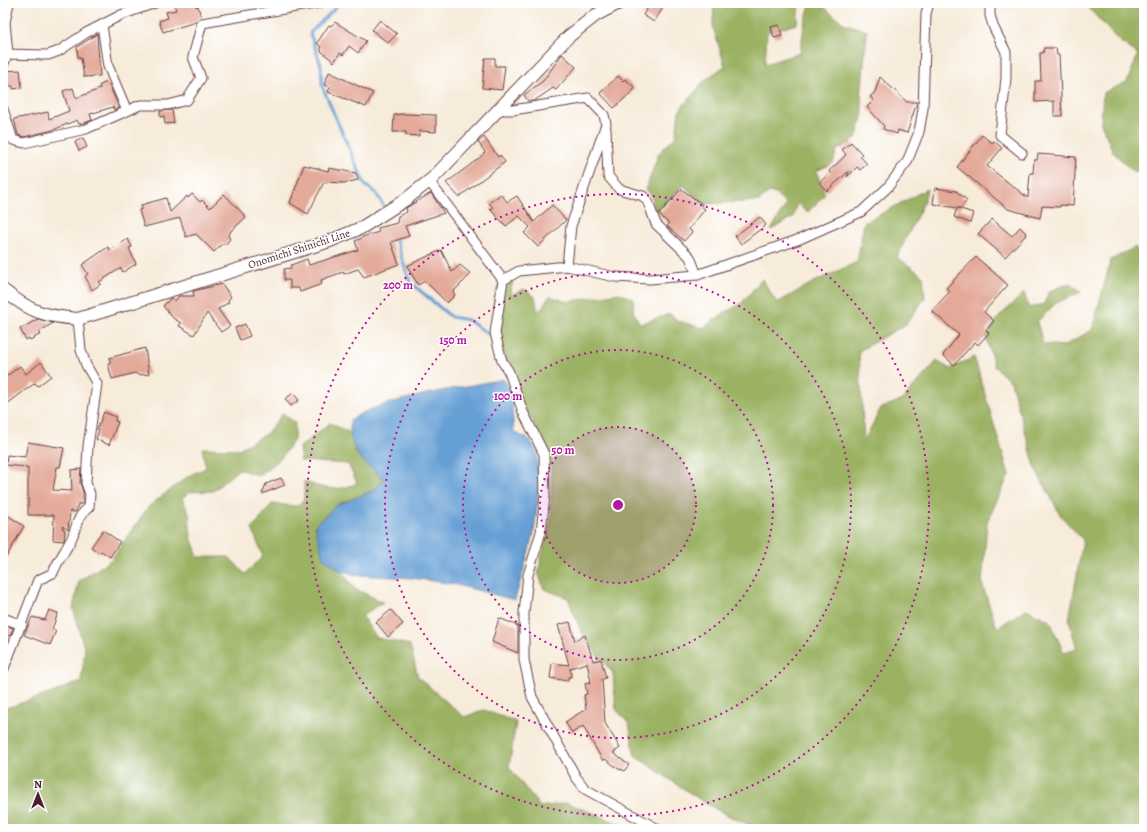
<svg xmlns="http://www.w3.org/2000/svg" width="1147" height="832" viewBox="0 0 1147 832" font-family="Alegreya,serif">
<style>
.forest{fill:#9bb264;stroke:#726848}
.water{fill:#659fd4;stroke:#585f80}
.lines{fill:none;stroke-linecap:round;stroke-linejoin:round}
.stream{stroke:#659fd4;stroke-width:3}
.building{fill:#e3a999}
.minor-casing{stroke:#643e45;stroke-width:11}
.secondary-casing{stroke:#643e45;stroke-width:14}
.minor{stroke:#fff;stroke-width:9}
.secondary{stroke:#fff;stroke-width:12}
.ring{fill:none;stroke:#b5179e;stroke-width:2;stroke-dasharray:2 4}
.labels{text-anchor:middle;dominant-baseline:central;stroke-width:3;stroke-linejoin:round;paint-order:stroke}
.street-label{font-size:11px;fill:#4a1f2b;stroke:#fff}
.centre{fill:#b5179e;stroke:#fff;stroke-width:2}
.ring-label{font-size:12px;text-anchor:middle;font-weight:bold;fill:#b5179e;stroke:#fff;stroke-width:3;stroke-linejoin:round;paint-order:stroke}
</style>
<rect width="100%" height="100%" fill="#fff"/>
<filter id="ink" filterUnits="userSpaceOnUse"><feTurbulence type="fractalNoise" baseFrequency=".025" numOctaves="2"/><feDisplacementMap in="SourceGraphic" scale="8" xChannelSelector="R" yChannelSelector="G"/><feConvolveMatrix kernelMatrix="1 2 1 2 8 2 1 2 1" color-interpolation-filters="sRGB"/></filter>
<filter id="wash" filterUnits="userSpaceOnUse"><feTurbulence type="fractalNoise" baseFrequency=".012" numOctaves="4" result="noise"/><feDisplacementMap in="SourceGraphic" scale="16" xChannelSelector="R" yChannelSelector="G"/><feGaussianBlur stdDeviation="0.9" result="paint"/><feColorMatrix in="noise" values="0 0 0 0 0 0 0 0 0 0 0 0 0 0 0 0 0 1.4 0 .05"/><feComposite in="paint" operator="in"/></filter>
<g filter="url(#wash)">
<rect width="100%" height="100%" fill="#f7ebd9"/>
<g class="forest">
<path d="M714,3H799L797,24L767,32L765,64L800,53L805,20L811,3H819L843,23L867,31L861,98L863,114L856,139L837,150L833,163L816,171L825,194L807,213L797,203L793,217L771,230L786,205L776,194L769,192L760,201L703,204L683,185L656,213L651,195L646,189L659,153L676,136L679,111L705,80L725,66L713,27Z"/>
<path d="M1084,3H1144V174L1131,170L1113,152L1101,123L1103,93L1127,82L1138,54L1119,41Z"/>
<path d="M927,189L924,202L897,257L923,276L925,298L906,324L859,351L864,441L881,408L902,400L937,361L950,369L974,357L1009,475L987,522L982,584L997,628L1026,609L1050,621L1064,653L1077,649L1069,620L1083,540L1061,516L1036,470L1011,382L994,366L986,337L998,318L1024,293L1029,308L1044,304L1049,291L1071,283L1081,292L1056,303L1037,322L1043,344L1064,346L1092,330L1111,260L1135,247L1144,259V829H763C719,818 673,780 635,756L629,724L616,709L613,673L597,655L581,631L568,598L544,589L538,572L551,519V468L539,433L519,397L503,354L500,331L501,312L494,300L498,286L513,282L509,296L524,289L535,297L538,313L550,296L567,302L619,293L634,299L633,311L640,324L670,314L678,321L703,328L724,313L741,304L762,279L777,303L810,284L857,262L864,223Z"/>
<path d="M283,413L295,423L294,440L280,459L259,476L239,469L213,491L189,492L182,498L189,513L191,537L198,557H229L245,574L263,556L252,529L272,504L297,506L304,499V481C321,489 340,492 357,483L348,464L301,461L299,448L330,423L350,433L356,454L384,479L375,490L337,505L323,558L342,571L355,589L383,602L362,616L377,638L410,645L418,677L464,717L484,710L516,722L509,767L540,807L567,803L633,829H3V709L52,693L81,681L85,651L73,608L79,581L111,560L149,506L190,475L206,468L202,448L239,449L266,434Z"/>
</g>
<path class="water" d="M503,379L517,395L512,408L514,432L530,440L537,453L538,498L534,533L515,600L453,584L412,578L356,575L342,571L323,558L315,525L337,505L375,490L384,479C362,460 349,453 350,421C369,401 471,386 503,379Z"/>
<g class="lines">
<g class="stream">
<path d="M340,3L310,33L321,65L322,86L365,185L376,193L385,208"/>
<path d="M395,238L410,282L451,317L468,320L493,337"/>
</g>
</g>
<g id="blocks">
<g class="building">
<path d="M174,3H195L196,7L198,6L201,17L196,22L163,32L159,21L168,18L166,12L176,10Z"/>
<path d="M651,3H666L654,22L643,15Z"/>
<path d="M380,20L397,34L388,43L372,30Z"/>
<path d="M335,22L366,41L358,53L349,46L343,55L340,53L334,62L321,51V47L317,43L329,25L331,26Z"/>
<path d="M779,25L782,36L774,38L771,27Z"/>
<path d="M97,34L100,76L84,77L81,58H78L77,47Z"/>
<path d="M1044,48H1056L1057,55H1059L1062,116H1054V101L1035,102V81H1041L1040,53H1043Z"/>
<path d="M562,54L576,67L556,90L553,88L534,101H528L524,95L543,81Z"/>
<path d="M485,58H495V66H505L502,90L482,88Z"/>
<path d="M20,70L22,88L13,89V86H4L3,71Z"/>
<path d="M329,72L373,93L366,107L328,92L330,87L324,85Z"/>
<path d="M618,76L623,81L625,79L634,87V90L614,108L600,93Z"/>
<path d="M880,77L907,102H917L907,133L898,130L897,134L883,129L884,126L867,107L874,100L870,97L875,92Z"/>
<path d="M106,82L109,85L119,108L114,110L113,107L90,114L92,120L84,123L79,124L77,120L53,130L24,137L18,135L14,119L48,112L49,119L69,111L63,91L73,88L76,98L100,89L99,86Z"/>
<path d="M172,110L174,123L165,124L164,116L160,117V111Z"/>
<path d="M403,114L436,115V132L419,131V136L406,135V132H393L394,115Z"/>
<path d="M982,135L992,143L994,141L1002,148L987,166L1028,198L1030,173H1033L1034,160H1037L1038,154L1076,157L1073,206L1060,205V207L1042,206L1040,218L1008,209L957,167Z"/>
<path d="M484,137L498,157L500,155L505,162L459,197L446,183L482,156L485,152L478,142Z"/>
<path d="M83,138L87,147L79,151L75,142Z"/>
<path d="M851,142L862,154L860,156L867,164L860,170L857,167L847,177L849,171L827,191L819,183L830,173L829,171L844,157L846,154L842,150Z"/>
<path d="M304,165L328,171L329,168L356,173L358,180L344,183L324,182L308,214L290,203Z"/>
<path d="M935,188L956,191L967,200L961,208H958L973,213L970,223L954,217L957,208L933,204Z"/>
<path d="M681,189L702,204L701,206L705,209L689,229L692,232L684,241L667,226L669,224L659,214Z"/>
<path d="M431,193L444,213L405,226L409,236L391,242L399,264L364,277L358,269L344,274L343,272L321,280L322,284L300,292L299,288H290V280H284V269L291,268V265L307,259L309,265L358,250L355,241L362,238V237L379,232L378,228L397,223L398,216L407,212L406,208Z"/>
<path d="M192,194L200,202L202,200L210,208L224,194L246,217L231,231L228,236L230,239L225,245L223,243L214,252L196,234L186,237L180,218L144,227L139,210L142,209L141,205L166,198L170,212L187,196L188,198Z"/>
<path d="M501,194L507,202L517,196L534,222L552,205L566,220L538,247L524,233L530,227L519,216L506,226L490,209L493,208L489,203Z"/>
<path d="M760,217L766,225L741,244L735,236Z"/>
<path d="M992,219L1012,236L1020,227L1027,234L1005,257L978,234Z"/>
<path d="M128,239L132,247L129,248L136,264L123,272L121,268L99,282L101,284L92,290L85,276L88,274L82,265L108,247L110,250Z"/>
<path d="M441,250L452,272L460,265L471,274L453,292L455,295L447,303L425,281L418,285L407,266Z"/>
<path d="M976,257L1008,285L984,312L994,321L986,330L989,333L978,345L975,342L954,365L943,355L959,335L932,311L950,291L946,288Z"/>
<path d="M222,284L231,297L228,300L229,302L218,309L230,326L221,332L207,313L194,335L179,326L181,323L173,318L163,306L171,298L175,301L179,296H194L193,291Z"/>
<path d="M38,319L53,323L39,332L41,334L30,340L29,338L26,340L20,329Z"/>
<path d="M245,324L250,336L240,340L235,328Z"/>
<path d="M145,348L149,374L139,375L135,373L112,379L108,364L111,363L109,358Z"/>
<path d="M41,362L51,376L38,386L35,383L3,407V379L20,366L26,374Z"/>
<path d="M293,393L299,400L291,406L285,399Z"/>
<path d="M104,412L116,417L115,421L118,422L109,445L96,439L99,430L97,429Z"/>
<path d="M28,442L64,448L60,467H57L53,490L72,491L71,470L81,469L80,483L83,492V504H78L76,512L70,511L68,530L63,526L62,527L65,531L64,541L53,540L54,515H28V468L26,469V467L6,465L7,455L25,457Z"/>
<path d="M281,478L285,485L262,494L266,484Z"/>
<path d="M7,515L24,526L3,563V521Z"/>
<path d="M103,530L120,542L110,557L101,551L99,553L91,547Z"/>
<path d="M49,610L58,613L52,629L56,631L50,645L24,635L32,617L45,620Z"/>
<path d="M391,610L403,624L388,637L376,622Z"/>
<path d="M499,618L518,626V653L492,642Z"/>
<path d="M570,622L575,641L585,635L593,661L601,659L606,678L602,679L605,723L620,748L613,753L629,765L624,771L621,769L620,770L605,759L603,761L583,726L572,733L565,722L586,709L584,695L587,694L585,683L591,682L587,663L570,668L571,677H568V681L550,678L552,663L569,665L558,625Z"/>
<path d="M3,624L13,628L10,636L3,634Z"/>
</g>
</g>
</g>
<g filter="url(#ink)">
<use href="#blocks" fill-opacity="0" stroke="#643e45" stroke-width="1"/>
<g class="lines">
<defs>
<g id="minor">
<path d="M990,3V15L993,26L1006,52V78L1000,135L1022,153"/>
<path d="M3,23L5,22L9,3"/>
<path d="M3,54L48,55L59,51L86,33L121,15L155,3"/>
<path d="M3,65L8,54L5,22"/>
<path d="M501,107L505,110H513L588,98L604,115L606,124L571,226L567,266"/>
<path d="M3,109L13,140L24,143L86,129L127,111L108,66L102,25"/>
<path d="M127,111L140,105H168L187,100L201,78L193,57L202,23L320,3"/>
<path d="M606,129L608,176L619,189L643,196L648,202L656,224L690,257L697,275"/>
<path d="M429,181L503,280L495,333L502,361L509,372L523,412L544,454L545,496L541,532L528,575L524,613V660L532,697L576,777L585,789L658,829"/>
<path d="M503,280L519,271L567,266L615,277L650,279L697,275L800,239L861,212L887,188L907,162L919,132L923,109L926,14L929,3"/>
<path d="M3,618L22,625"/>
<path d="M3,671L38,580L53,573C57,562 63,555 68,545C78,530 73,520 89,507L90,494L86,483L88,446L97,384L86,365L81,350L78,319"/>
</g>
<path id="secondary" d="M3,290C31,312 43,316 78,319L330,241L361,228L405,200L433,178L568,37L596,15L619,3"/>
</defs>
<use href="#minor" class="minor-casing"/>
<use href="#secondary" class="secondary-casing"/>
<use href="#minor" class="minor"/>
<use href="#secondary" class="secondary"/>
</g>
</g>
<circle cx="618" cy="505" r="78" fill="#b5179e" fill-opacity=".12"/>
<g class="ring">
<circle cx="618" cy="505" r="78"/>
<circle cx="618" cy="505" r="155"/>
<circle cx="618" cy="505" r="233"/>
<circle cx="618" cy="505" r="311"/>
</g>
<g class="labels">
<g class="street-label">
<text transform="translate(299 249) rotate(-18)">Onomichi Shinichi Line</text>
</g>
</g>
<circle cx="618" cy="505" r="6" class="centre"/>
<g class="ring-label">
<text x="398" y="289">200 m</text>
<text x="453" y="344">150 m</text>
<text x="508" y="400">100 m</text>
<text x="563" y="454">50 m</text>
</g>
<rect width="1147" height="832" fill="none" stroke="#fff" stroke-width="16"/>
<g transform="translate(38 794)" stroke="#ffffff" stroke-width="3" paint-order="stroke">
<path d="M0-3L7 15L0 10L-7 15Z" fill="#4a1f2b"/>
<text y="-6" font-size="11" font-weight="bold" text-anchor="middle" fill="#4a1f2b">N</text>
</g>
</svg>
